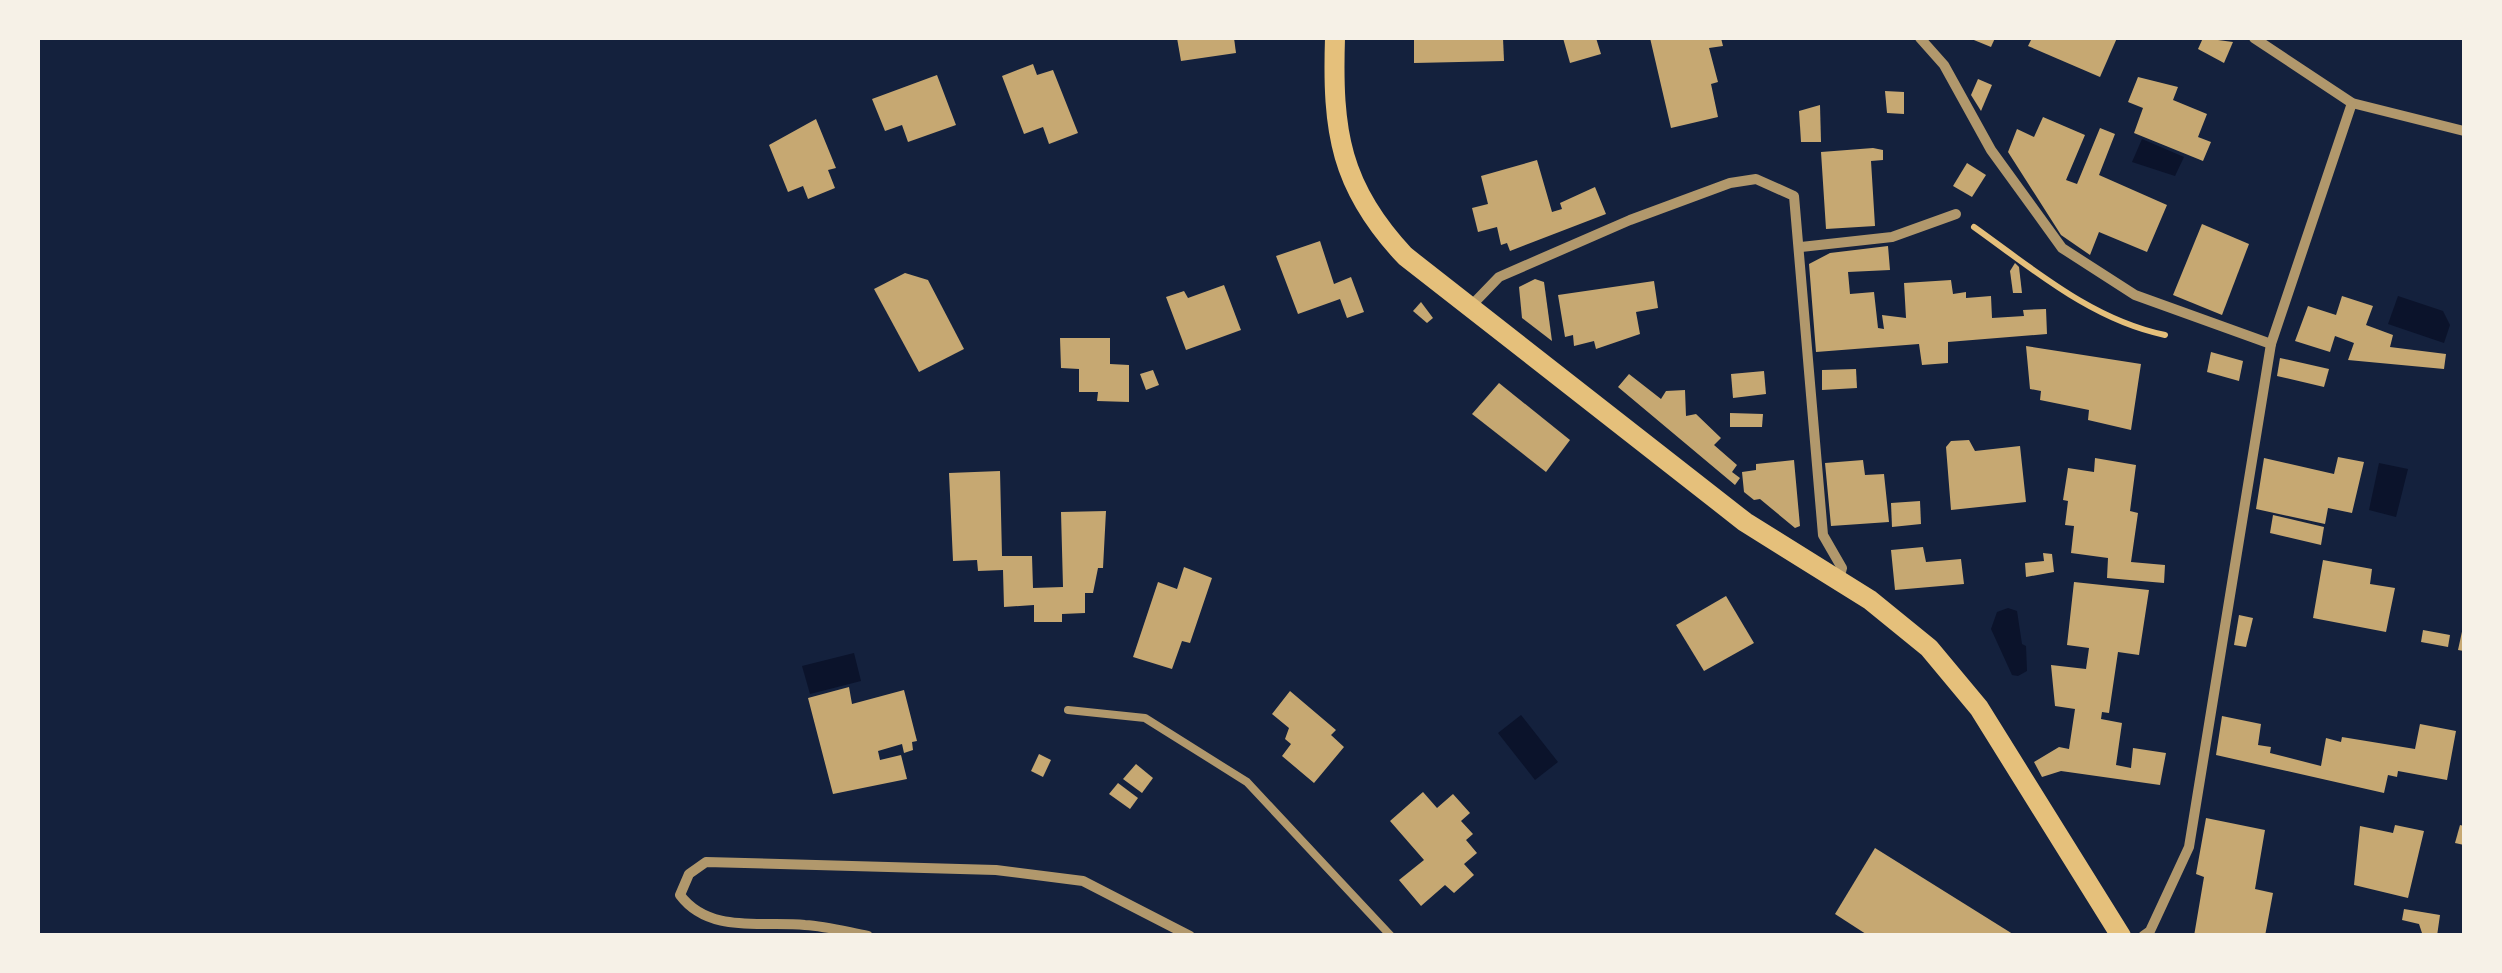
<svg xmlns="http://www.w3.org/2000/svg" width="2502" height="973" viewBox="0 0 2502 973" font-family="Lato,sans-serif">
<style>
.water{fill:#0b132b}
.building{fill:#c6a872}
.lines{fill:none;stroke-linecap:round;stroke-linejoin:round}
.path{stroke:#e5c07b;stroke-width:6}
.service{stroke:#b1986c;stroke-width:8}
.minor{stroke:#b1986c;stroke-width:10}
.secondary{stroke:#e5c07b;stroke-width:20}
</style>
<rect width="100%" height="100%" fill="#14213d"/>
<g class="water">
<path d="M2142,139L2184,157L2175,176L2132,162Z"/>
<path d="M2398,296L2443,311L2450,325L2444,343L2388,324Z"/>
<path d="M2379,463L2408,469L2396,517L2369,510Z"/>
<path d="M2008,608L2017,611L2022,644L2026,646L2027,671L2018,676L2012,675L1991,629L1997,612Z"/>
<path d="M854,653L861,681L810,694L802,666Z"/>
<path d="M1521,715L1558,762L1535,780L1498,733Z"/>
</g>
<g class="building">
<path d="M1177,38H1234L1236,53L1181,61Z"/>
<path d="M1414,38H1503L1504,61L1414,63Z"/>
<path d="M1563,38H1596L1601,54L1570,63Z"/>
<path d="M1650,38H1721L1723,46L1709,48L1718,82L1711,84L1718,117L1671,128Z"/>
<path d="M1969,38H1995L1991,47Z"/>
<path d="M2032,38H2117L2100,77L2028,46Z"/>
<path d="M2203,38L2233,42L2224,63L2198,49Z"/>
<path d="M1033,64L1037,75L1053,70L1078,133L1049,144L1043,127L1024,134L1002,76Z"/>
<path d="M937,75L956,125L908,142L902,125L885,131L872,99Z"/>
<path d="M2138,77L2178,87L2173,100L2207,114L2198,137L2211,142L2203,161L2134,133L2143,108L2128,102Z"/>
<path d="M1978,79L1992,85L1981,111L1971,95Z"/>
<path d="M1885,91L1904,92V114L1887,113Z"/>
<path d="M1820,105L1821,142H1801L1799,111Z"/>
<path d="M2043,117L2085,135L2066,180L2077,184L2100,128L2115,134L2099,175L2167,205L2147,252L2099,232L2090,255L2061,235L2008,152L2017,129L2034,137Z"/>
<path d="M816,119L836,168L828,170L835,188L808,199L803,186L788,192L769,145Z"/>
<path d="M1873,148L1883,150V160L1871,161L1875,226L1826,229L1821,152Z"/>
<path d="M1537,160L1552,212L1562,209L1560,203L1595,187L1606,214L1510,251L1507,243L1501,245L1497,227L1478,232L1472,208L1488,204L1481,176Z"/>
<path d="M1967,163L1986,175L1972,197L1953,186Z"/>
<path d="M2202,224L2249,244L2222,315L2173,295Z"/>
<path d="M1320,241L1334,284L1351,277L1364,312L1347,318L1340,299L1298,314L1276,256Z"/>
<path d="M1888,246L1890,270L1848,272L1850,294L1874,292L1878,328L1884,329L1882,315L1906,318L1904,283L1951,280L1953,294L1966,292V298L1991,296L1992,318L2024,316L2023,310L2046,309L2047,334L1948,342V363L1922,365L1919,344L1816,352L1809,264L1830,253Z"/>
<path d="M2015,263L2019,267L2022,293H2013L2010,271Z"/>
<path d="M905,273L928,280L964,349L919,372L874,289Z"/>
<path d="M1535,279L1544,282L1552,341L1522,318L1519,287Z"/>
<path d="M1654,281L1658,308L1636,312L1640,334L1596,349L1594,341L1574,346L1573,335L1565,337L1558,295Z"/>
<path d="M1224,285L1241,330L1186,350L1166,297L1184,291L1188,298Z"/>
<path d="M2342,296L2373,306L2366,325L2393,335L2390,347L2446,354L2444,369L2348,360L2354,343L2335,336L2330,352L2295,341L2308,306L2336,315Z"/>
<path d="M1421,302L1433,318L1427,323L1413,311Z"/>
<path d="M1060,338H1110V364L1129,365V402L1097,401L1098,392H1079V369L1061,368Z"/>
<path d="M2026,346L2141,364L2131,430L2088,420L2089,410L2040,400L2041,391L2030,389Z"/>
<path d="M2211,352L2243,361L2239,381L2207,372Z"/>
<path d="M2280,358L2329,369L2324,387L2277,376Z"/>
<path d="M1856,369L1857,388L1822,390V370Z"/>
<path d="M1153,370L1159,385L1146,390L1140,374Z"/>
<path d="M1764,371L1766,394L1733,398L1731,374Z"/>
<path d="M1629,374L1661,399L1666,391L1685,390L1686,416L1696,414L1721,438L1714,445L1737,465L1732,472L1740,478L1735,485L1618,387Z"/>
<path d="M1499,383L1570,440L1546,472L1472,414Z"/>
<path d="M1730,413L1763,414L1762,427H1730Z"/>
<path d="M1969,440L1975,451L2020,446L2026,502L1951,510L1946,447L1951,441Z"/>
<path d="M2338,457L2364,462L2352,513L2328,508L2325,524L2256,509L2264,458L2334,474Z"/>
<path d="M2095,458L2136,465L2130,511L2138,513L2131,562L2165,565L2164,583L2107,578L2108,558L2071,553L2074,526L2065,525L2068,501L2063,500L2068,468L2094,472Z"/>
<path d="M1794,460L1800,526L1795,528L1760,499L1754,500L1744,492L1742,472L1756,470V464Z"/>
<path d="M1863,460L1865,475L1884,474L1889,522L1831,526L1825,463Z"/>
<path d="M1000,471L1002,556H1032L1033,588L1063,587L1061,512L1106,511L1103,568H1098L1093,593H1085V613L1062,614V622H1034V605L1004,607L1003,570L978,571L977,560L953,561L949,473Z"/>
<path d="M1920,501L1921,524L1892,527L1891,503Z"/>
<path d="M2273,515L2324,527L2321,545L2270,533Z"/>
<path d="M1923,547L1926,562L1961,559L1964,584L1895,590L1891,550Z"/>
<path d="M2043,553L2052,554L2054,572L2026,577L2025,563L2044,561Z"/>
<path d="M2323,560L2372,569L2370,584L2395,588L2386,632L2313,618Z"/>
<path d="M1184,567L1212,578L1190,643L1182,641L1172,669L1133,657L1158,582L1177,589Z"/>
<path d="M2074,582L2149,590L2139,655L2118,652L2109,713L2102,712L2101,719L2122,723L2116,765L2131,768L2133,748L2166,753L2160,785L2061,771L2042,777L2034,762L2059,747L2069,749L2075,709L2055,706L2051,665L2086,669L2089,648L2067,645Z"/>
<path d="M1726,596L1754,643L1704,671L1676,625Z"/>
<path d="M2239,615L2253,618L2246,647L2234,645Z"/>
<path d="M2463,627L2464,628V651L2458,650Z"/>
<path d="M2423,630L2450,635L2448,647L2421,642Z"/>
<path d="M849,687L852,704L904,690L917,741L912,742L913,750L904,753L902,744L878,751L880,760L901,755L907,779L833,794L808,698Z"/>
<path d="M1290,691L1336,730L1331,735L1344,747L1314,783L1282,756L1291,744L1285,739L1289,728L1272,714Z"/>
<path d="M2222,716L2261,724L2258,745L2271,747L2270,753L2321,766L2326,738L2341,742L2342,737L2415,749L2420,724L2456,731L2447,780L2398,771L2397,777L2388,775L2384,793L2216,755Z"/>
<path d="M1039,754L1051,760L1043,777L1031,771Z"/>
<path d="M1136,764L1153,778L1142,793L1123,779Z"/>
<path d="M1118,783L1138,798L1130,809L1109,794Z"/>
<path d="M1423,792L1437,808L1453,794L1470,813L1461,821L1473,834L1466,840L1477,853L1464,864L1474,875L1454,893L1445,885L1421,906L1399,880L1424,860L1390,821Z"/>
<path d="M2206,818L2265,830L2255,889L2273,893L2265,936H2194L2204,877L2196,874Z"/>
<path d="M2395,825L2424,831L2408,898L2354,885L2360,826L2393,833Z"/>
<path d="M2460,825L2464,826V845L2455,843Z"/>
<path d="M1875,848L2016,936H1869L1835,914Z"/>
<path d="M2404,909L2440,915L2437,936H2423L2419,924L2402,920Z"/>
</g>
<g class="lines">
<path class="path" d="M1974,227C2033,269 2092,320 2165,335"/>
<path class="service" d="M1068,710L1145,718L1247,782L1391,936"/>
<g class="minor">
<path d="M1920,38L1944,65L1991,150L2062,248L2135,295L2271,344"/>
<path d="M2254,38L2352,103L2464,131"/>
<path d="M1801,247L1892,237L1956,214"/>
<path d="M1471,306L1499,277L1630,220L1730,183L1756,179L1794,196L1823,535L1842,568L1838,583"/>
<path d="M868,936C847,932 826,926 805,925C762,921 709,934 680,895L689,874L706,862L996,870L1083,881L1190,936"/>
<path d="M2143,936L2150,931L2189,847L2271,344L2352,103"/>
</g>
<path class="secondary" d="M1335,38C1332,131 1340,187 1405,256L1745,522L1870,600L1929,648L1979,708L2121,936"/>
</g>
<rect width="2502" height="973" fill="none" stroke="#f6f1e7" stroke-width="80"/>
</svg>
